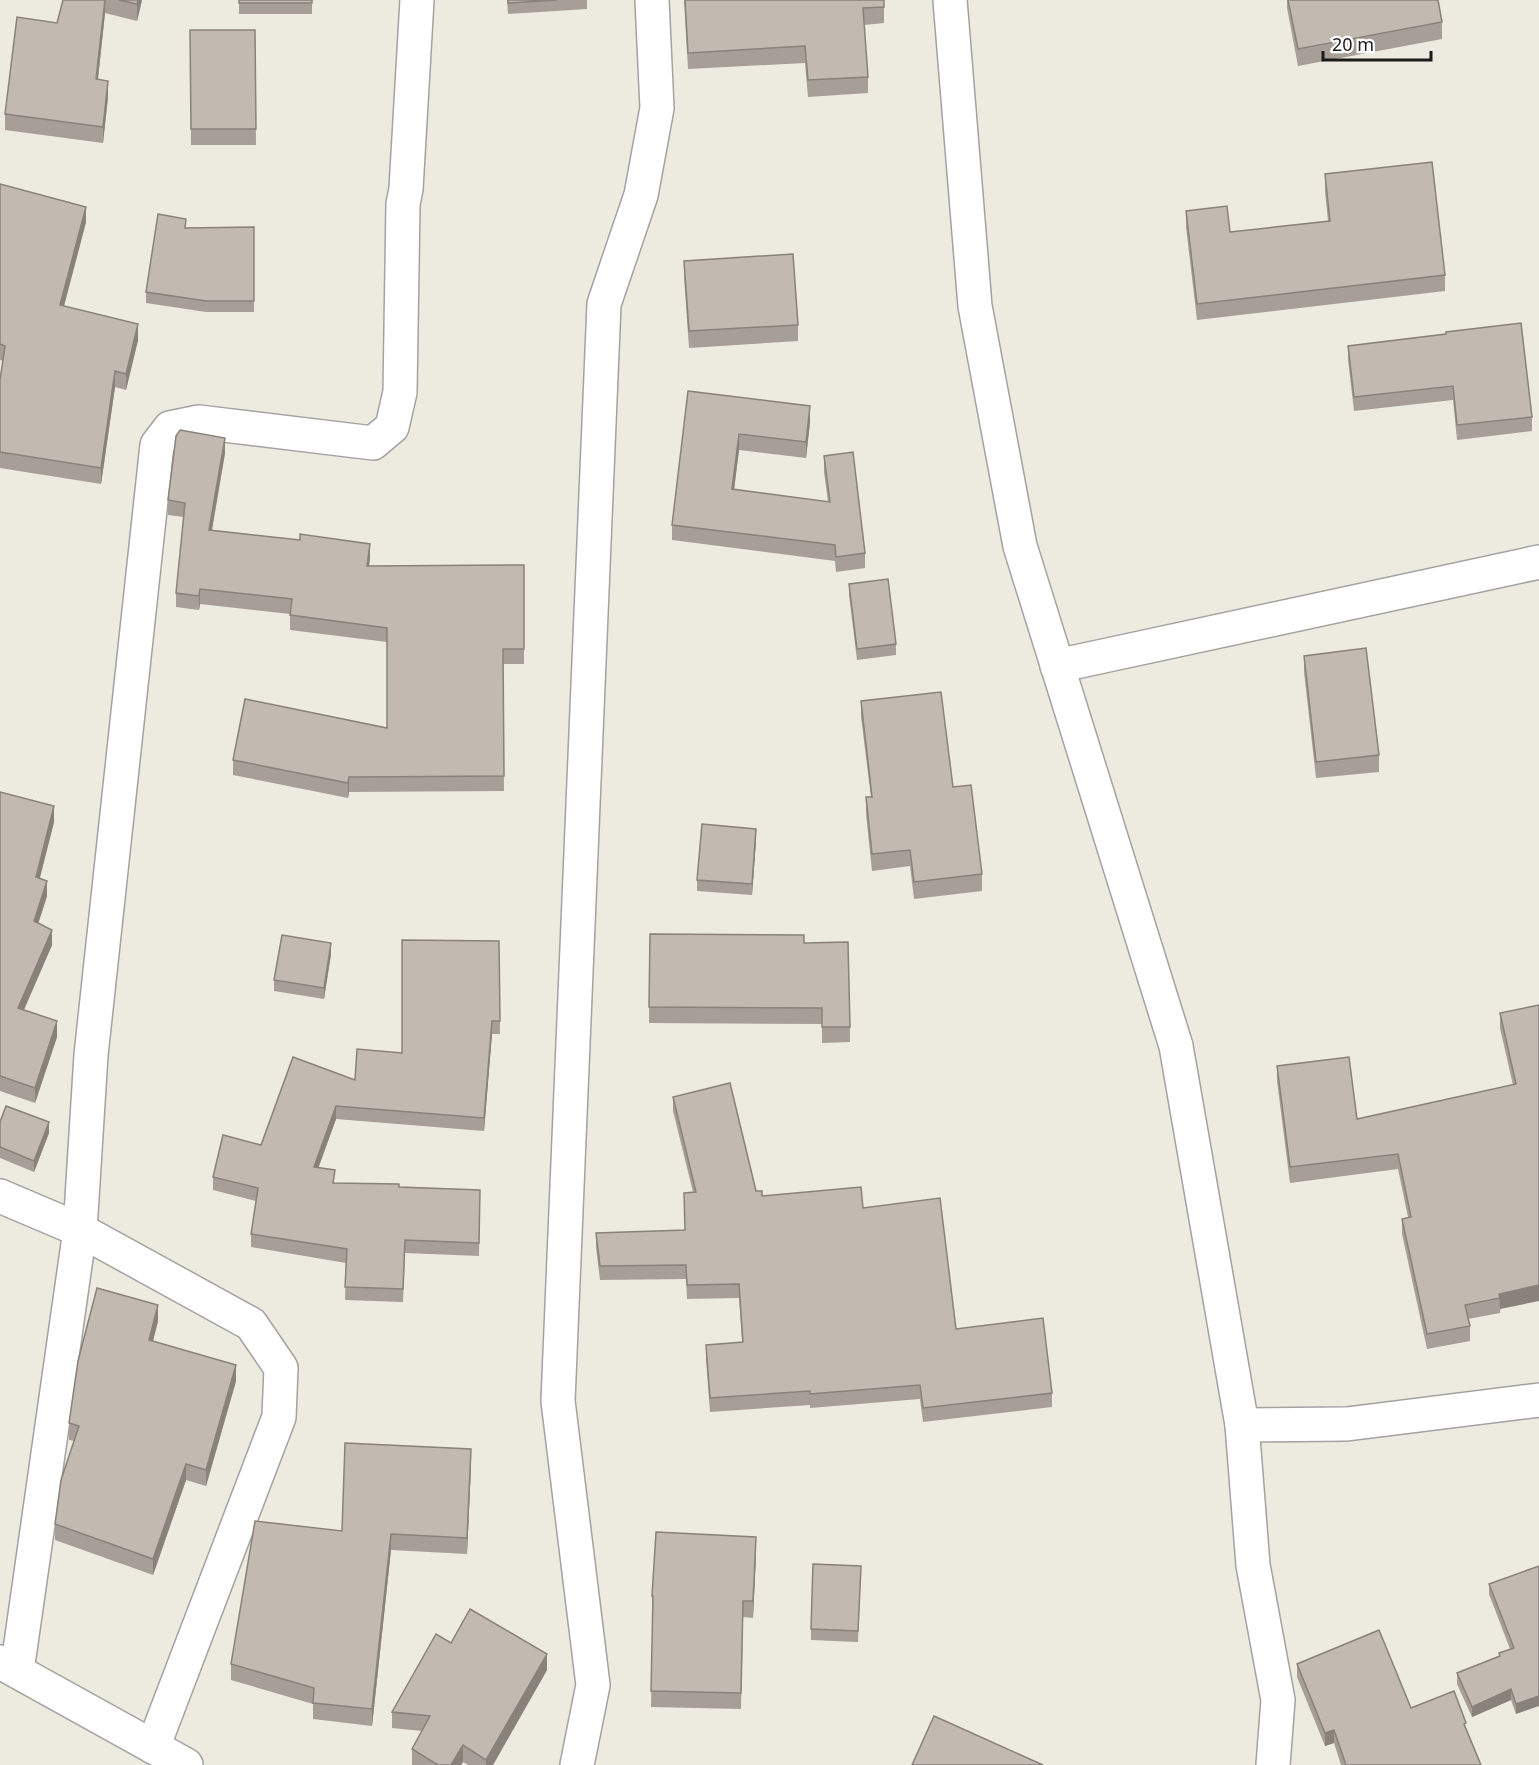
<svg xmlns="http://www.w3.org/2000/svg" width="1539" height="1765" viewBox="0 0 1539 1765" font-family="'Noto Sans',sans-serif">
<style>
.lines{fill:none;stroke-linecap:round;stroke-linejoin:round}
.minor-casing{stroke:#a2a2a2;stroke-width:36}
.minor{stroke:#fff;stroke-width:33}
.wall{fill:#a79f97}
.shaded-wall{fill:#88827b}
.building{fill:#c2b9b0;stroke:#88827b;stroke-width:1.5}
</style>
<rect width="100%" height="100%" fill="#edeae0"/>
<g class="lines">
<defs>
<g id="minor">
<path d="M950,0L975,306L1020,546L1176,1046L1242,1425L1347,1424L1539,1400"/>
<path d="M1057,666L1539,562"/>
<path d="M0,1196L80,1230L251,1324L281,1368L279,1417L153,1747"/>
<path d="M1242,1425L1253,1565L1278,1700L1273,1765"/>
<path d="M0,1662L186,1765"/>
<path d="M17,1671L80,1230L91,1055L157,445L170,428L199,422L373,443L392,427L400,392L403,204L406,189L417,0"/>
<path d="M577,1765L593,1685L558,1401L604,304L641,195L657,108L652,0"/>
</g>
</defs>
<use href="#minor" class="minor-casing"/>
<use href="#minor" class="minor"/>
</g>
<g class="wall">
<path d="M63,0H142L137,21L105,13L98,79L108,97L103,143L5,130V114L57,23Z"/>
<rect x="239" y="0" width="73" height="14"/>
<path d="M507,0H587V9L508,14Z"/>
<path d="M684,0H884V23L864,25L868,77V93L808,97L805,63L688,69Z"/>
<path d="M1287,0H1438L1442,22V39L1298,66L1287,8Z"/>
<path d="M190,30H255L256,145H191Z"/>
<path d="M1325,174L1445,275V291L1197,320L1186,227V211L1230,232L1328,221L1325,191Z"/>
<path d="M0,184L86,222L64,306L138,340L126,390L115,387L101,484L0,468V380L3,361L0,360Z"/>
<path d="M254,227V312H206L146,303V292L186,228Z"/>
<path d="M684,261L798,325V341L689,348L684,277Z"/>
<path d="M1446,334L1532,417V431L1457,440L1453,400L1354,411L1348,360V346Z"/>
<path d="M688,391L810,422L806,458L739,450L734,490L828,502L824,472V456L865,553V568L836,572L835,561L672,540V525Z"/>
<path d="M225,453L212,531L370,558L369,566L524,565V664H503L504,791L349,792L348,798L233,775V760L387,728V642L290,630V614L200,604L199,610L176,607V593L184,517L168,515V500Z"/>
<path d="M849,584L896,644V655L857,660L849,595Z"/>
<path d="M1304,656L1379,755V772L1316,778L1304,672Z"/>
<path d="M861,701L953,787L982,874V891L914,899L910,866L872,871L866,814V797H871L861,717Z"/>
<path d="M0,792L54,822L40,878L47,896L38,923L52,945L24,1010L57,1037L35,1103L0,1091Z"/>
<path d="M756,840L752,895L697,891V880Z"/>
<path d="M650,934L804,943L850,1027V1042L822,1043V1024L649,1023Z"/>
<path d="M499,941L500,1034H492L484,1131L336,1119L318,1168L335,1183L399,1187L480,1204L479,1256L405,1253L403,1302L345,1300L346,1263L251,1247V1234L256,1201L213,1190V1177L355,1080L402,1053Z"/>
<path d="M331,954L324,999L274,991V980Z"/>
<path d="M1539,1005L1500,1313L1468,1319L1470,1326V1341L1427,1349L1402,1234V1219L1408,1217L1398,1169L1290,1183L1277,1081V1066L1357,1119L1513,1085L1500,1028V1013Z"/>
<path d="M673,1097L756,1191L762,1196L863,1208L956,1329L1052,1393V1407L923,1422L920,1399L810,1408V1405L710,1412L706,1359V1345L742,1342L739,1298L687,1299L686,1279L600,1280L596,1247V1233L685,1230L693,1192L673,1111Z"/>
<path d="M0,1122L49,1133L34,1172L0,1158Z"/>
<path d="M158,1321L153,1341L236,1381L206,1486L186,1480L153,1575L55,1540V1524L74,1441L69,1440V1423Z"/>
<path d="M471,1465L467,1554L391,1550L372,1726L313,1719V1704L231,1680V1664L342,1531Z"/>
<path d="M756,1554L753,1618L743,1617L741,1709L651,1707L653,1612H652V1596Z"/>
<path d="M861,1566L858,1642L811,1640V1629Z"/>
<path d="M1539,1566L1516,1714L1511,1700L1472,1717L1457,1684V1673L1499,1656V1653L1510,1649L1489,1594V1584Z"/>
<path d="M451,1643L547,1670L493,1765H468L463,1762L461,1765H412V1749L422,1731L392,1728V1712Z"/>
<path d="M1297,1664L1411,1708L1466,1728L1481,1765H1341L1334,1743L1325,1746L1297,1677Z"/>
</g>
<g class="shaded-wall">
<path d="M105,0V13L96,96V79Z"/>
<path d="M138,0H142L137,21V4Z"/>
<path d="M108,81V97L103,143V127Z"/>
<path d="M86,207V222L60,321V305Z"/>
<path d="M138,324V340L126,390V374Z"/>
<path d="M115,371V387L101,484V468Z"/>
<path d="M810,406V422L806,458V442Z"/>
<path d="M739,434V450L732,505V489Z"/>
<path d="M225,438V453L209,545V530Z"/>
<path d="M370,544V558L367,581V566Z"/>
<path d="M200,589V604L199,610V596Z"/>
<path d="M349,777V792L348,798V783Z"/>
<path d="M54,806V822L36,892V877Z"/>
<path d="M756,829V840L752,895V884Z"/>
<path d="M47,881V896L34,937V921Z"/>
<path d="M52,930V945L18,1023V1008Z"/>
<path d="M331,943V954L324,999V988Z"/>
<path d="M57,1021V1037L35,1103V1088Z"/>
<path d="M492,1021V1034L484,1131V1118Z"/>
<path d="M336,1106V1119L314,1180V1167Z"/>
<path d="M49,1122V1133L34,1172V1161Z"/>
<path d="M1539,1285V1301L1500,1309L1499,1294Z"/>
<path d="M158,1305V1321L149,1356V1340Z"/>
<path d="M236,1365V1381L206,1486V1470Z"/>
<path d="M471,1449V1465L467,1554V1538Z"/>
<path d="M186,1464V1480L153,1575V1559Z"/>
<path d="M391,1534V1550L372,1726V1709Z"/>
<path d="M756,1537V1554L753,1618V1601Z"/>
<path d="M547,1654V1670L493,1765H486V1760Z"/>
<path d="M1511,1689V1700L1472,1717V1707Z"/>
<path d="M1539,1696V1706L1516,1714V1704Z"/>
<path d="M1334,1730V1743L1325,1746V1733Z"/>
<path d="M463,1745V1762L461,1765H451Z"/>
</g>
<g class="building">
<path d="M63,0H105L96,79L108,81L103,127L5,114L17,17L57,23Z"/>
<path d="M119,0H138L137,4Z"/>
<rect x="239" y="0" width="73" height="3"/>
<path d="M508,0H557L508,3Z"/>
<path d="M685,0H884V7L863,8L868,77L808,80L805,46L688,53Z"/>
<path d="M1288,0H1438L1442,22L1298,49Z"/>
<path d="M190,30H255L256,129H191Z"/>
<path d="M1432,162L1445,275L1197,304L1186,211L1227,206L1230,232L1330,221L1325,174Z"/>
<path d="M0,184L86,207L60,305L138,324L126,374L115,371L101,468L0,452V380L5,346L0,344Z"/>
<path d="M158,214L186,219L185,228L254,227V301H206L146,292Z"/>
<path d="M793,254L798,325L689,331L684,261Z"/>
<path d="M1521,323L1532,417L1457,425L1453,386L1354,397L1348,346L1446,334V332Z"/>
<path d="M688,391L810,406L806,442L739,434L732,489L830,502L824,456L853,452L865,553L836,557L835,545L672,525Z"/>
<path d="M180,430L225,438L209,530L300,540V534L370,544L367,566L524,565V649H503L504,776L349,777L348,783L233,760L245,699L387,728V628L290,615L292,599L200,589L199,596L176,593L185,503L168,500L176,436Z"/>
<path d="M888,579L896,644L857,649L849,584Z"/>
<path d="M1366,648L1379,755L1316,762L1304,656Z"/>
<path d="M941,692L953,787L971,785L982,874L914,882L910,850L872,854L866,797H872L861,701Z"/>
<path d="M0,792L54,806L36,877L47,881L34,921L52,930L18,1008L57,1021L35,1088L0,1076Z"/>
<path d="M702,824L756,829L752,884L697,880Z"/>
<path d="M650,934L804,935V943L848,942L850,1027H822V1008L649,1007Z"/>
<path d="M282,935L331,943L324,988L274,980Z"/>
<path d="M402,940L499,941L500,1021H492L484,1118L336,1106L314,1167L335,1170L333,1183L399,1184V1187L480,1190L479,1243L405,1240L403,1289L345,1287L347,1249L251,1234L258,1188L213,1177L223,1135L261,1145L293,1057L355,1080L357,1049L402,1053Z"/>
<path d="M1539,1005V1285L1499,1294L1500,1298L1465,1305L1470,1326L1427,1334L1402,1219L1411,1217L1398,1154L1290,1167L1277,1066L1349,1057L1357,1119L1516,1084L1500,1013Z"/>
<path d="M730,1083L756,1191H762V1196L861,1187L863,1208L940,1198L956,1329L1043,1318L1052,1393L923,1408L920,1385L810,1394V1391L710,1398L706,1345L743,1342L739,1284L687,1285L686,1265L600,1266L596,1233L685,1230L684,1193L696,1192L673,1097Z"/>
<path d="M6,1106L49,1122L34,1161L0,1147V1122Z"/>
<path d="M97,1288L158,1305L149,1340L236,1365L206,1470L186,1464L153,1559L55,1524L61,1480L79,1426L69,1423L78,1361Z"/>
<path d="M345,1443L471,1449L467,1538L391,1534L372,1709L313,1703L314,1688L231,1664L255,1521L342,1531Z"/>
<path d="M656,1532L756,1537L753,1601H743L741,1693L651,1691L653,1596H652Z"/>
<path d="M813,1564L861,1566L858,1631L811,1629Z"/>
<path d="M1539,1566V1696L1516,1704L1511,1689L1472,1707L1457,1673L1500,1656L1499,1653L1514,1648L1489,1584Z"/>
<path d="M470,1609L547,1654L486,1760L463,1745L451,1765H438L412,1749L430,1716L392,1712L436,1634L451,1643Z"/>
<path d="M1379,1630L1411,1708L1454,1691L1466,1723L1464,1724L1481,1765H1346L1334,1730L1325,1733L1297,1664Z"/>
<path d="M934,1716L1043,1765H912Z"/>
</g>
<path d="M1323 51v9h108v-9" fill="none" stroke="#1b1b1b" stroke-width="3"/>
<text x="1332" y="51" font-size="18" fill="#1b1b1b" stroke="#ffffff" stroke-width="4.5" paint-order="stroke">20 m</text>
</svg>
